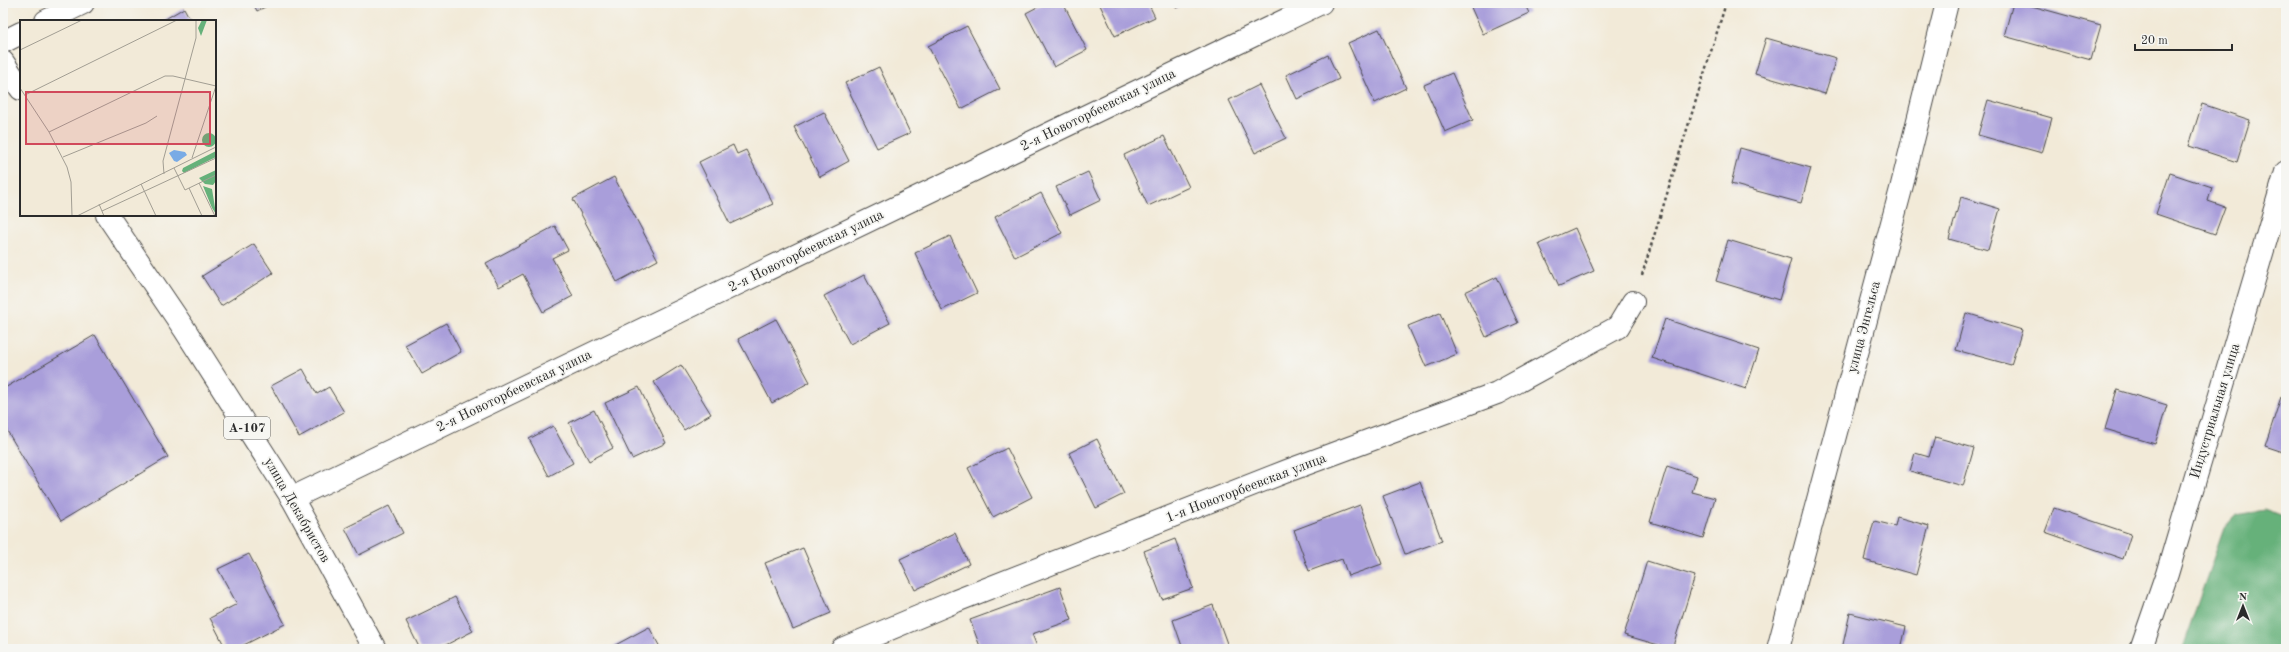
<svg xmlns="http://www.w3.org/2000/svg" width="2289" height="652" viewBox="0 0 2289 652" font-family="'Old Standard TT',serif">
<style>
.forest{fill:#66b17a;stroke:#486e52}
.building{fill:#a99eda}
.lines{fill:none;stroke-linecap:round;stroke-linejoin:round}
.minor-casing{stroke:#494845;stroke-width:24}
.major-casing{stroke:#494845;stroke-width:24}
.path{stroke:#494845;stroke-width:2.5;stroke-dasharray:3 3;stroke-linecap:butt}
.minor{stroke:#fff;stroke-width:22}
.major{stroke:#fff;stroke-width:22}
.labels{text-anchor:middle;dominant-baseline:central;stroke-width:3.5;stroke-linejoin:round;paint-order:stroke}
.shield{fill:#f6f6f2;stroke:#686867;stroke-width:1}
.shield-label{font-size:13px;font-weight:bold;fill:#2b2b2b}
.street-label{font-size:14px;fill:#2b2b2b;stroke:#f6f6f2}
.inset-road{fill:none;stroke:#a29e93;stroke-width:1}
.view{fill:#d1495b;fill-opacity:0.15;stroke:#d1495b;stroke-width:2}
.inset-edge{fill:none;stroke:#2b2b2b;stroke-width:2}
</style>
<rect width="100%" height="100%" fill="#f6f6f2"/>
<filter id="ink" filterUnits="userSpaceOnUse"><feTurbulence type="fractalNoise" baseFrequency=".025" numOctaves="2"/><feDisplacementMap in="SourceGraphic" scale="8" xChannelSelector="R" yChannelSelector="G"/><feConvolveMatrix kernelMatrix="1 2 1 2 8 2 1 2 1" color-interpolation-filters="sRGB"/></filter>
<filter id="wash" filterUnits="userSpaceOnUse"><feTurbulence type="fractalNoise" baseFrequency=".012" numOctaves="4" result="noise"/><feDisplacementMap in="SourceGraphic" scale="16" xChannelSelector="R" yChannelSelector="G"/><feGaussianBlur stdDeviation="0.9" result="paint"/><feColorMatrix in="noise" values="0 0 0 0 0 0 0 0 0 0 0 0 0 0 0 0 0 1.4 0 .05"/><feComposite in="paint" operator="in"/></filter>
<g filter="url(#wash)">
<rect width="100%" height="100%" fill="#f2ead8"/>
<path class="forest" d="M2265,510L2286,518V649H2185L2183,645L2224,528L2236,515Z"/>
<g id="blocks">
<g class="building">
<path d="M253,3H273L257,11Z"/>
<path d="M1045,3H1063L1087,50L1054,67L1026,13Z"/>
<path d="M1099,3H1148L1155,17L1115,36Z"/>
<path d="M1174,3H1188L1176,8Z"/>
<path d="M1469,3H1524L1529,13L1483,34Z"/>
<path d="M2013,3H2021L2101,25L2091,60L2004,36Z"/>
<path d="M184,8L191,21H162Z"/>
<path d="M967,26L1000,89L961,109L928,46Z"/>
<path d="M1379,29L1406,88L1375,103L1348,43Z"/>
<path d="M1766,38L1836,58L1825,94L1755,74Z"/>
<path d="M1328,55L1339,79L1297,99L1286,75Z"/>
<path d="M879,67L910,133L877,148L845,83Z"/>
<path d="M1452,73L1473,120L1445,132L1424,85Z"/>
<path d="M1259,85L1286,138L1255,153L1229,100Z"/>
<path d="M1988,100L2052,118L2042,153L1978,135Z"/>
<path d="M2202,104L2250,120L2237,162L2189,146Z"/>
<path d="M824,112L849,161L820,177L794,127Z"/>
<path d="M1164,136L1189,187L1148,206L1124,155Z"/>
<path d="M733,145L737,154L746,150L773,204L730,224L699,162Z"/>
<path d="M1740,148L1811,168L1801,203L1731,184Z"/>
<path d="M1088,172L1101,200L1070,215L1056,187Z"/>
<path d="M2170,173L2212,187L2208,201L2225,207L2215,234L2156,214Z"/>
<path d="M614,177L658,260L617,282L573,199Z"/>
<path d="M1041,193L1062,233L1015,257L995,217Z"/>
<path d="M1961,197L2000,209L1988,250L1949,239Z"/>
<path d="M555,226L568,250L552,258L573,296L543,312L523,274L499,287L486,263Z"/>
<path d="M1575,228L1594,271L1559,286L1539,244Z"/>
<path d="M950,236L977,293L942,310L915,253Z"/>
<path d="M1728,240L1791,259L1779,300L1716,281Z"/>
<path d="M254,244L273,273L221,306L202,276Z"/>
<path d="M864,275L890,323L850,344L824,296Z"/>
<path d="M1497,277L1518,323L1486,337L1465,292Z"/>
<path d="M1440,313L1457,354L1426,367L1408,326Z"/>
<path d="M1966,313L2022,330L2011,365L1956,350Z"/>
<path d="M776,319L810,382L772,403L738,339Z"/>
<path d="M1665,319L1759,350L1746,389L1652,358Z"/>
<path d="M446,323L461,352L422,374L405,345Z"/>
<path d="M95,335L168,457L61,521L3,424V389Z"/>
<path d="M681,365L711,414L684,430L654,382Z"/>
<path d="M303,369L317,394L329,387L344,412L299,437L271,386Z"/>
<path d="M639,387L666,443L632,459L605,403Z"/>
<path d="M2117,390L2167,405L2155,444L2105,429Z"/>
<path d="M2281,397L2286,399V453L2265,446Z"/>
<path d="M594,410L613,448L589,461L569,423Z"/>
<path d="M553,426L573,463L549,476L529,439Z"/>
<path d="M1935,437L1974,448L1963,486L1910,471L1915,453L1929,457Z"/>
<path d="M1097,439L1124,494L1096,508L1069,453Z"/>
<path d="M1007,448L1032,497L993,517L968,468Z"/>
<path d="M1667,466L1697,476L1692,492L1715,498L1703,538L1650,522Z"/>
<path d="M1420,482L1442,541L1405,554L1383,496Z"/>
<path d="M1360,505L1382,564L1348,576L1342,559L1309,571L1294,530Z"/>
<path d="M389,506L403,533L359,555L345,528Z"/>
<path d="M2054,508L2131,534L2123,559L2045,532Z"/>
<path d="M1897,517L1929,526L1916,575L1864,560L1874,521L1895,526Z"/>
<path d="M955,533L969,564L915,590L900,559Z"/>
<path d="M1175,539L1193,588L1162,599L1144,551Z"/>
<path d="M803,548L831,613L793,629L765,563Z"/>
<path d="M249,554L285,624L236,649H226L210,618L237,604L218,569Z"/>
<path d="M1647,561L1695,576L1672,649L1624,635Z"/>
<path d="M1060,587L1072,620L1032,634L1038,649H981L970,620Z"/>
<path d="M455,597L473,631L438,649H420L406,621Z"/>
<path d="M1213,605L1229,649H1183L1173,620Z"/>
<path d="M1850,613L1906,627L1901,649H1842Z"/>
<path d="M649,627L661,649H608Z"/>
</g>
</g>
</g>
<g filter="url(#ink)">
<use href="#blocks" fill-opacity="0" stroke="#494845" stroke-width="1"/>
<g class="lines">
<defs>
<g id="minor">
<path d="M46,21L83,3"/>
<path d="M3,42L21,33"/>
<path d="M292,498L1321,3"/>
<path d="M842,649L956,601L1287,471L1497,393L1618,327L1633,302"/>
<path d="M1778,649L1901,189L1947,3"/>
<path d="M2141,649L2167,574L2286,172"/>
</g>
<g id="major">
<path d="M3,62L21,89"/>
<path d="M107,215L185,330L292,498L375,649"/>
</g>
</defs>
<use href="#minor" class="minor-casing"/>
<use href="#major" class="major-casing"/>
<path class="path" d="M1642,275L1726,3"/>
<use href="#minor" class="minor"/>
<use href="#major" class="major"/>
</g>
</g>
<g class="labels">
<rect class="shield" x="224" y="417" width="46" height="22" rx="3"/>
<g class="shield-label">
<text x="247" y="428">А-107</text>
</g>
<g class="street-label">
<text transform="translate(1098 110) rotate(-26)">2-я Новоторбеевская улица</text>
<text transform="translate(806 251) rotate(-26)">2-я Новоторбеевская улица</text>
<text transform="translate(1864 327) rotate(-75)">улица Энгельса</text>
<text transform="translate(514 391) rotate(-26)">2-я Новоторбеевская улица</text>
<text transform="translate(2215 411) rotate(-73)">Индустриальная улица</text>
<text transform="translate(1246 488) rotate(-21)">1-я Новоторбеевская улица</text>
<text transform="translate(297 510) rotate(60)">улица Декабристов</text>
</g>
</g>
<g transform="translate(20 20)">
<rect width="196" height="196" fill="#f2ead8"/>
<path d="M182,0H187L181,16L178,8ZM182 120a7 7 0 1 1 14 0a7 7 0 1 1-14 0ZM196,131V137L164,153L162,151L163,148ZM196,150V161L193,165L185,164L179,158ZM183,166L192,169L196,194L192,188Z" fill="#66b17a"/>
<path d="M154,130L165,132L167,135L157,142L154,141L149,133Z" fill="#79abe5"/>
<path class="inset-road" d="M0,30L62,0M0,68L29,112L47,147L51,162L52,196M5,75L157,0M29,112L145,56H153L196,66M43,137L126,103L137,96M172,138L196,66M154,148L165,170L196,155M144,154L143,141L176,18V0M179,163L195,196M121,164L136,196M169,168L182,196M79,184L84,196M82,191L196,138M57,196L196,127"/>
<path class="view" d="M6,72H190V124H6Z"/>
<rect width="196" height="196" class="inset-edge"/>
</g>
<rect width="2289" height="652" fill="none" stroke="#f6f6f2" stroke-width="16"/>
<g transform="translate(2243 606)" stroke="#f6f6f2" stroke-width="3" paint-order="stroke">
<path d="M0-3L7 15L0 10L-7 15Z" fill="#2b2b2b"/>
<text y="-6" font-size="11" font-weight="bold" text-anchor="middle" fill="#2b2b2b">N</text>
</g>
<path d="M2135 44v6h97v-6" fill="none" stroke="#2b2b2b" stroke-width="2"/>
<text x="2141" y="44" font-size="12" fill="#2b2b2b" stroke="#f6f6f2" stroke-width="3" paint-order="stroke">20 m</text>
</svg>
